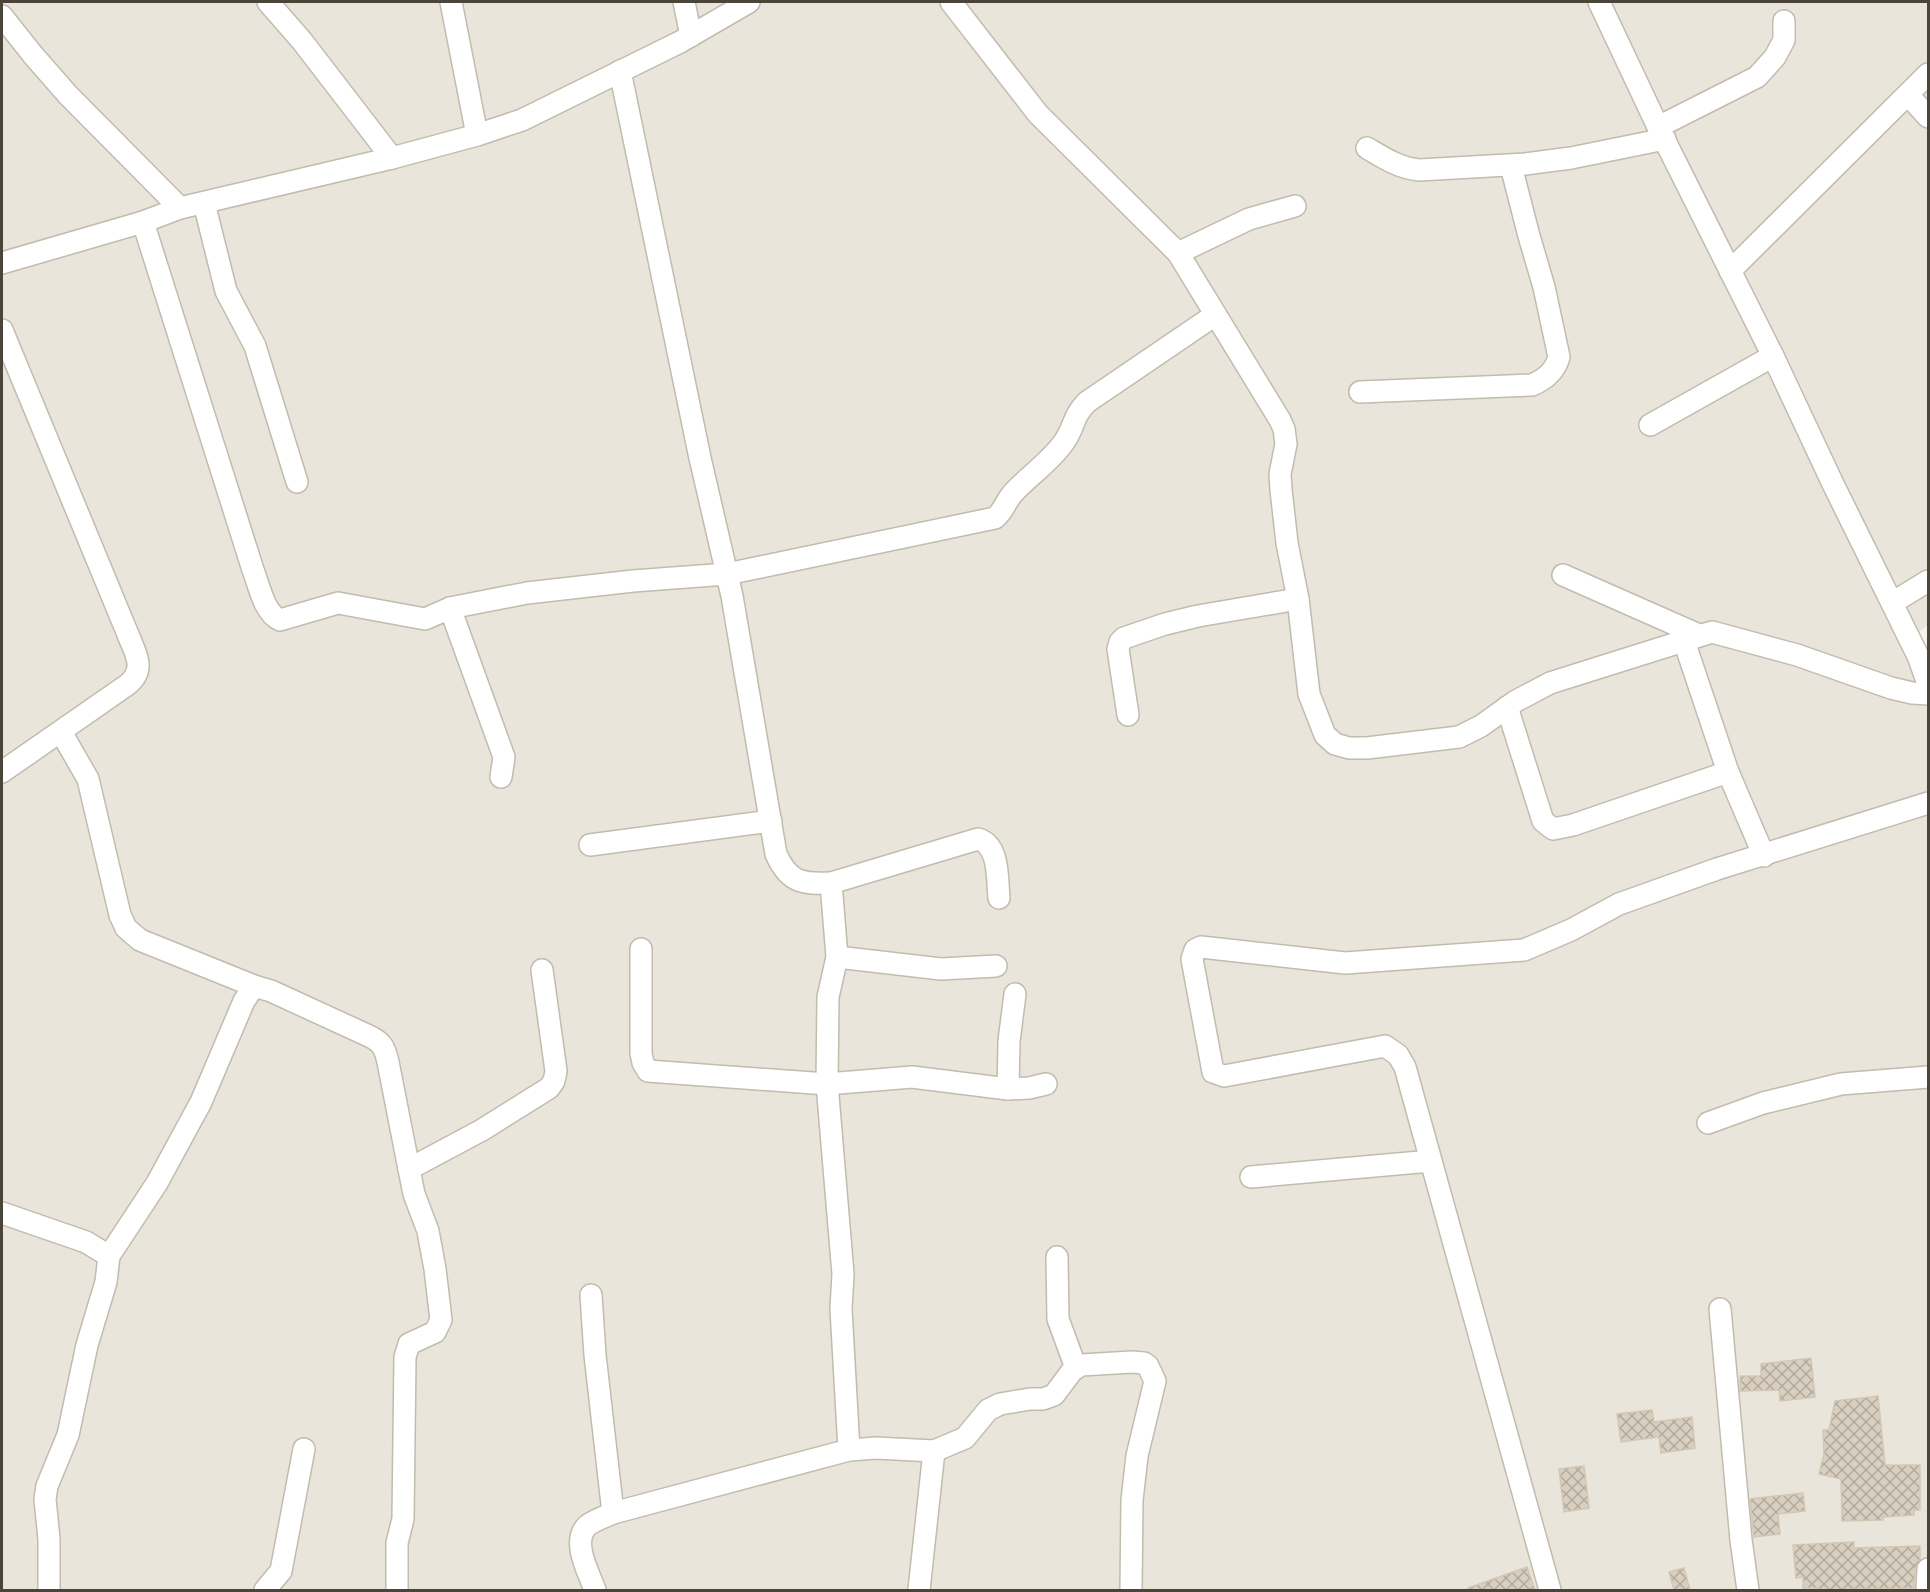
<svg xmlns="http://www.w3.org/2000/svg" width="1930" height="1592" viewBox="0 0 1930 1592" font-family="'Titillium Web',sans-serif">
<style>
.residential{fill:#eae5da}
.building{fill:url(#building-cross-hatch);stroke:#d3c7b4;stroke-width:1.5}
.lines{fill:none;stroke-linecap:round;stroke-linejoin:round}
.minor-casing{stroke:#c2bbae;stroke-width:24}
.minor{stroke:#fff;stroke-width:21}
</style>
<defs>
<pattern id="building-cross-hatch" width="8" height="8" patternUnits="userSpaceOnUse" patternTransform="scale(1.5)"><rect width="8" height="8" fill="#d8cfc1"/><path d="M0 0l8 8M0 8l8-8" fill="none" stroke="#b1aa9e"/></pattern>
</defs>
<rect width="100%" height="100%" fill="#f6f3ec"/>
<path class="residential" d="M2,2H1928V625L1916,634L1928,660V1590H2Z"/>
<g class="building">
<path d="M1811,1358L1815,1397L1780,1401L1779,1390L1740,1391V1376H1761V1364Z"/>
<path d="M1878,1396L1885,1465H1920V1510H1914V1515L1883,1517V1520L1842,1521L1841,1479L1819,1474L1824,1454L1823,1430H1829L1835,1401Z"/>
<path d="M1652,1410L1654,1422L1692,1417L1695,1448L1661,1453L1659,1437L1621,1442L1617,1414Z"/>
<path d="M1584,1466L1589,1508L1564,1512L1559,1469Z"/>
<path d="M1803,1493L1805,1511L1778,1514L1780,1534L1754,1537L1750,1499Z"/>
<path d="M1854,1542V1548L1920,1546V1560L1915,1568L1914,1588L1818,1590V1588H1803V1577L1796,1578L1793,1545Z"/>
<path d="M1527,1567L1535,1590H1468V1588Z"/>
<path d="M1684,1568L1690,1590H1674L1669,1572Z"/>
</g>
<g class="lines">
<defs>
<g id="minor">
<path d="M268,2L302,41L392,158"/>
<path d="M451,2L477,135"/>
<path d="M684,2L691,36"/>
<path d="M951,2L1038,114L1178,253L1280,420L1284,429L1286,444L1280,474L1281,490L1287,543L1298,599L1309,694L1325,735L1335,744L1349,748H1367L1459,737L1481,726L1516,701L1550,683L1712,632L1797,655L1891,688L1912,693L1928,694"/>
<path d="M1599,2L1658,127L1773,356L1833,484L1918,656L1928,684"/>
<path d="M2,16L33,55L68,95L180,208"/>
<path d="M620,71L700,458L732,596L776,854C789,883 802,884 831,883L837,957L828,997L827,1084L843,1274L841,1309L849,1450L876,1448L934,1451L919,1590"/>
<path d="M1908,95L1928,117"/>
<path d="M1658,127L1757,77L1775,57L1784,40V21"/>
<path d="M1367,148C1384,158 1399,168 1419,170L1525,164L1571,158L1665,139"/>
<path d="M204,203L226,291L255,346L297,482"/>
<path d="M143,222L253,570C259,585 264,613 280,620L338,603L425,619L450,608L527,593L633,581L727,574L995,518C1004,511 1006,500 1014,492C1030,475 1051,461 1064,442C1075,427 1072,417 1087,402L1215,315"/>
<path d="M1178,253L1249,219L1295,206"/>
<path d="M2,263L143,222L180,208L392,158L477,135L522,120L680,42L749,2"/>
<path d="M1730,271L1928,74"/>
<path d="M2,330L127,632C134,651 148,669 127,685L2,772"/>
<path d="M1360,392L1532,385C1546,379 1555,371 1559,357L1544,287L1529,236L1511,166"/>
<path d="M1650,425L1773,356"/>
<path d="M1563,575L1699,635"/>
<path d="M1892,603L1928,581"/>
<path d="M450,608L504,757L501,777"/>
<path d="M1684,641L1728,772L1764,856"/>
<path d="M1507,707L1543,821L1553,829L1573,825L1728,772"/>
<path d="M1128,715L1118,649L1120,642L1124,638L1165,624L1198,616L1298,599"/>
<path d="M61,732L88,779L120,915L126,928L140,940L254,986"/>
<path d="M590,845L771,821"/>
<path d="M831,883L978,839C1000,845 997,880 999,898"/>
<path d="M641,949V1053L643,1063L648,1071L827,1084L912,1077L1008,1089L1029,1088L1046,1084"/>
<path d="M837,957L941,969L996,966"/>
<path d="M1008,1089L1009,1041L1015,994"/>
<path d="M1708,1123L1763,1103L1841,1084L1928,1077"/>
<path d="M1251,1177L1431,1161"/>
<path d="M2,1213L86,1242L109,1256L106,1282L87,1345L68,1435L47,1486L45,1499L49,1539V1590"/>
<path d="M109,1256L157,1183L201,1102L244,1001L254,986L271,991L369,1036C382,1042 385,1048 388,1062L409,1169L482,1130L549,1088L554,1081L556,1071L542,970"/>
<path d="M1057,1257L1058,1319L1076,1368"/>
<path d="M591,1295L595,1355L613,1513"/>
<path d="M1720,1309L1741,1540L1748,1590"/>
<path d="M934,1451L965,1438L988,1410L1000,1404L1030,1399H1043L1054,1395L1072,1371L1081,1365L1132,1362L1144,1363L1148,1366L1155,1381L1137,1456L1132,1500L1131,1590"/>
<path d="M265,1590L281,1571L304,1449"/>
<path d="M397,1590V1543L403,1519L405,1357L409,1344L435,1332L441,1320L435,1269L428,1231L414,1194L409,1169"/>
<path d="M595,1590C589,1573 571,1542 587,1526C594,1520 605,1517 613,1513L849,1450"/>
<path d="M1550,1590L1405,1067L1398,1055L1385,1046L1224,1076L1213,1072L1192,959L1195,950L1201,947L1345,963L1524,950L1571,930L1619,904L1717,869L1928,803"/>
<path d="M1927,1590L1928,1569"/>
</g>
</defs>
<use href="#minor" class="minor-casing"/>
<use href="#minor" class="minor"/>
</g>
<rect width="1930" height="1592" fill="none" stroke="#4b4439" stroke-width="6"/>
</svg>
